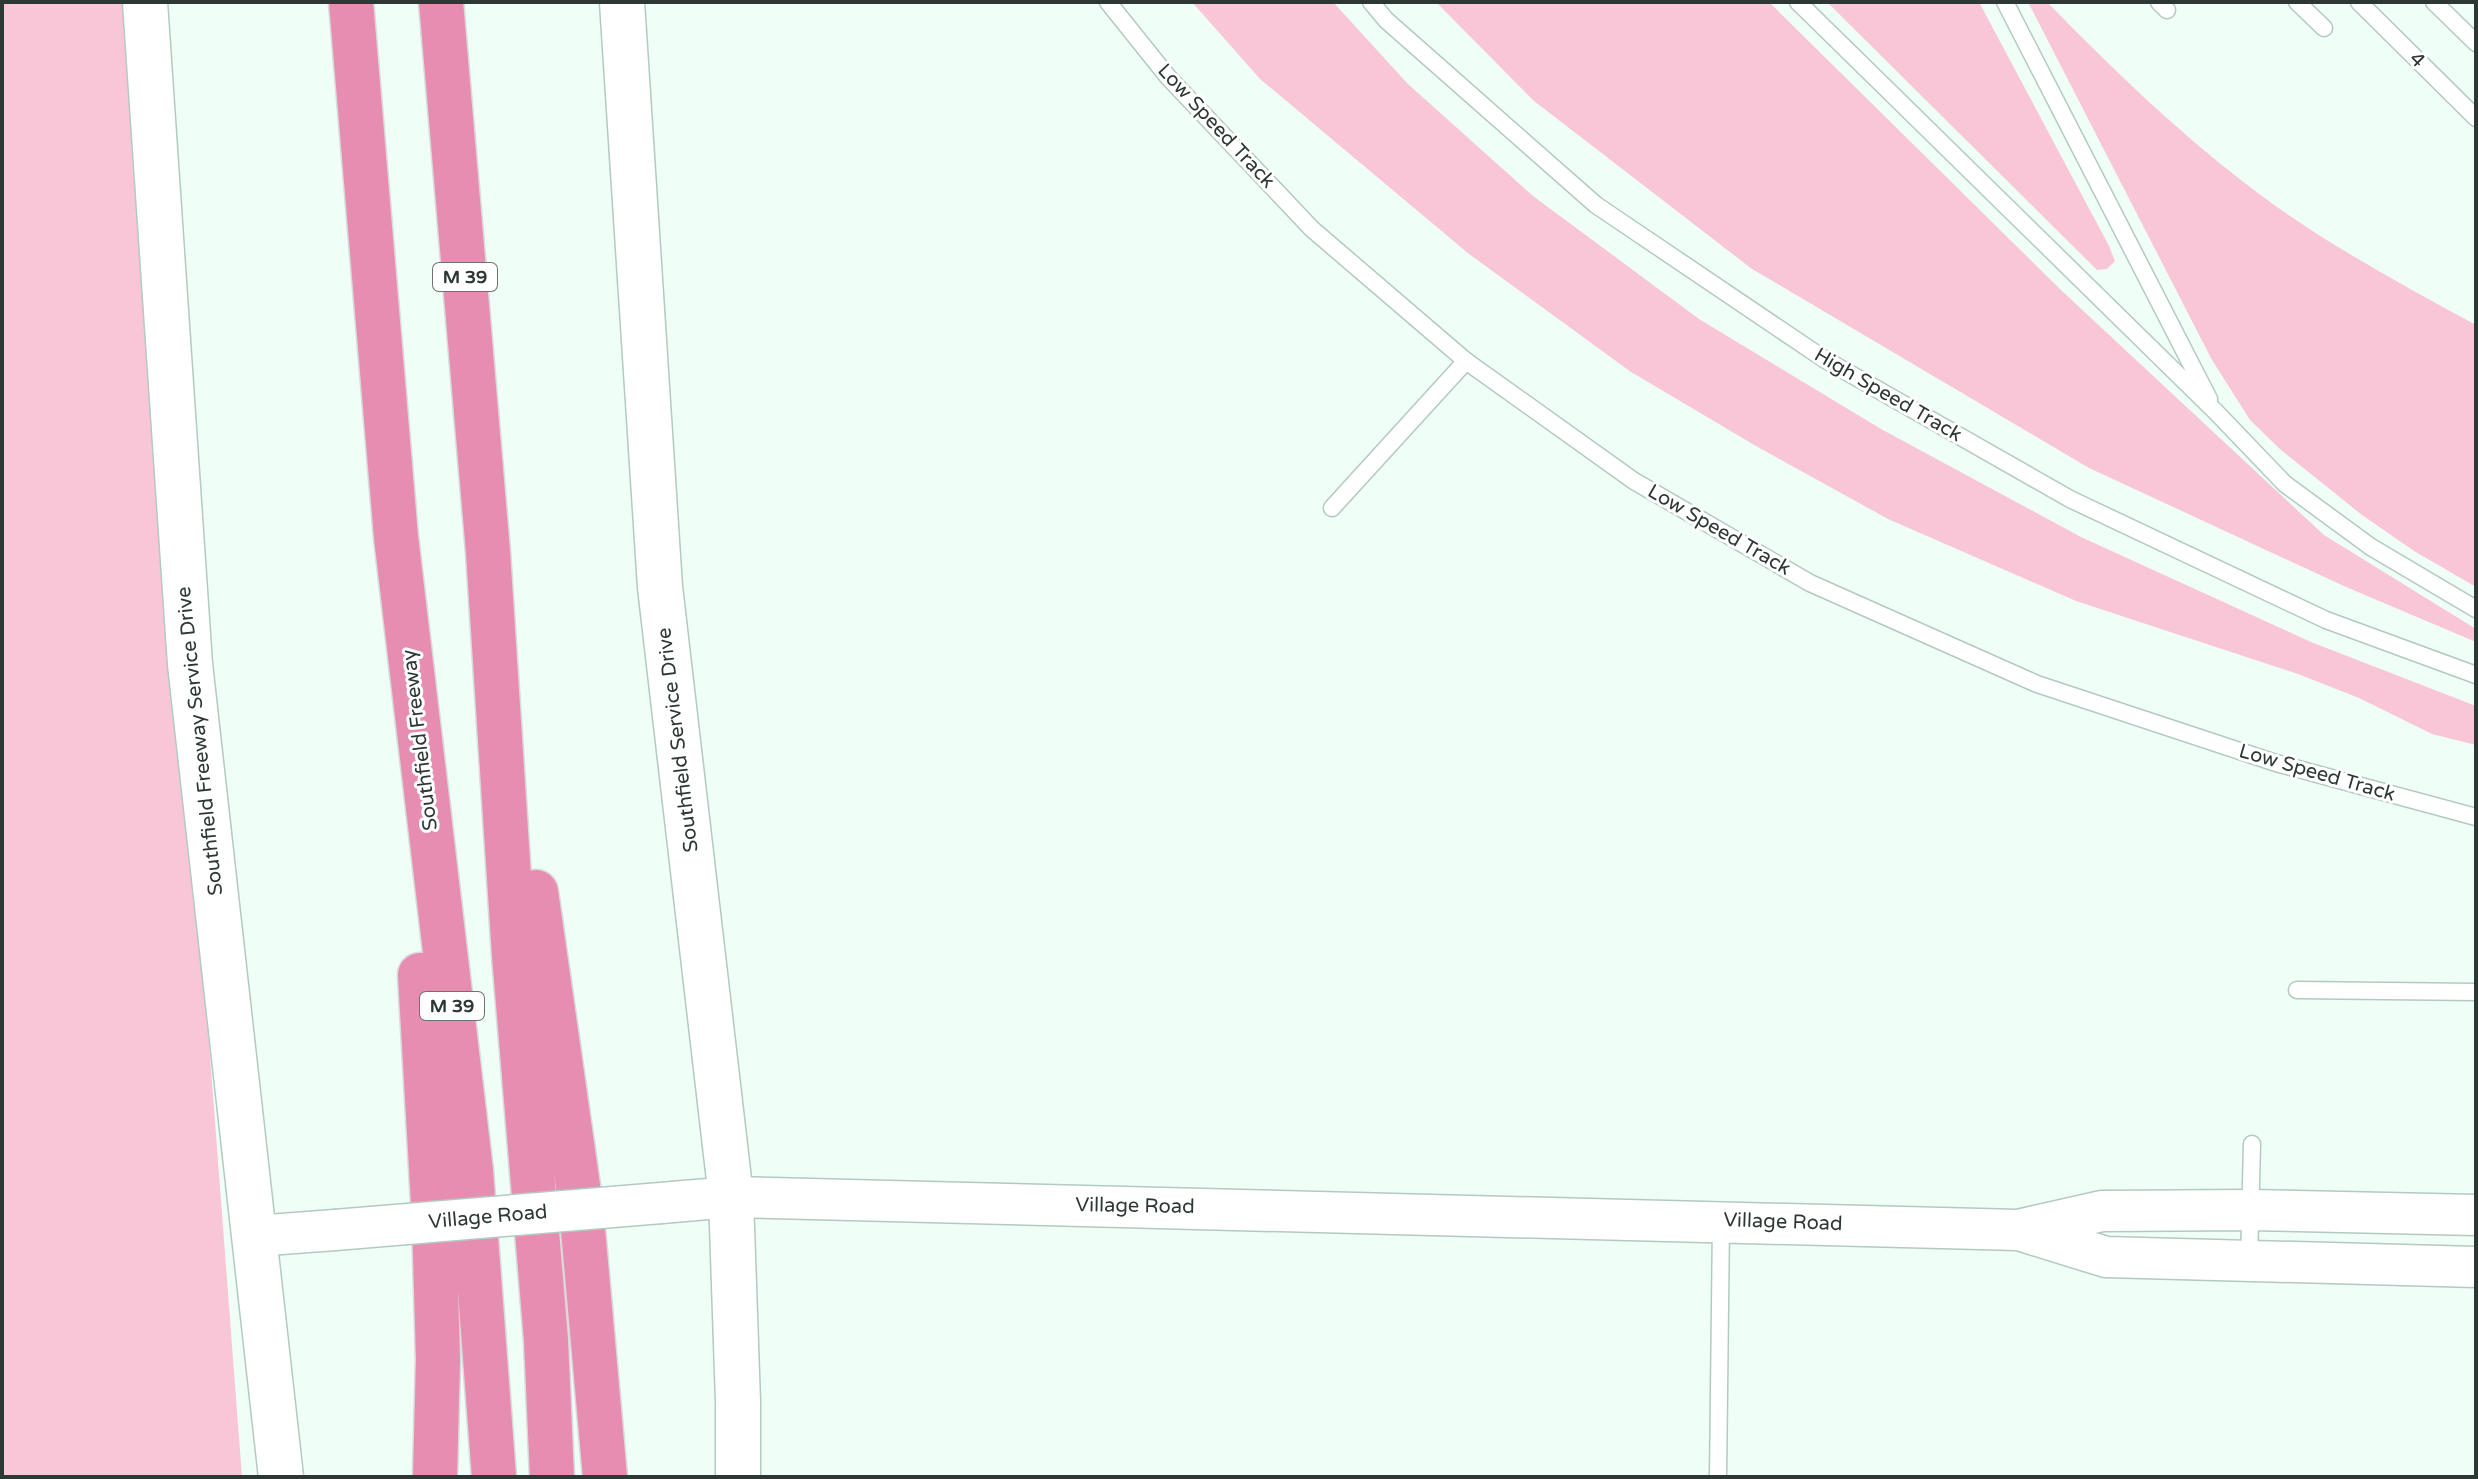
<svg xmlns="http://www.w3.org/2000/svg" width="2478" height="1479" viewBox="0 0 2478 1479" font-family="'Varela Round',sans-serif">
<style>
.green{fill:#f9c6d8}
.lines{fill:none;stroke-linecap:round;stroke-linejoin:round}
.service-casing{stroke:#b3cac0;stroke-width:19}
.tertiary-casing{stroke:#b3cac0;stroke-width:43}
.secondary-casing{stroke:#b3cac0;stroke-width:47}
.motorway-casing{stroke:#d9dbda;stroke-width:47}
.service{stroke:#fff;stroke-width:16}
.tertiary{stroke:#fff;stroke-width:40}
.secondary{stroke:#fff;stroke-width:44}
.motorway{stroke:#e78db2;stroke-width:44}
.tertiary-bridge-casing{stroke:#b3cac0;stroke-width:43;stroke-linecap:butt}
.tertiary-bridge{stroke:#fff;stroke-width:40}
.labels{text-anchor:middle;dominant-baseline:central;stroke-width:6;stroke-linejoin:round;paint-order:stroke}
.shield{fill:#fff;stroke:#6c7370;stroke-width:2}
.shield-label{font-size:18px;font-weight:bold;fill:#2d3733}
.street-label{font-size:20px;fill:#2d3733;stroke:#fff}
</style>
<rect width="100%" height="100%" fill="#effef7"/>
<g class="green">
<path d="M2,2H130L242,1477H2Z"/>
<path d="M1192,2H1333L1408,84L1533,196L1699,319L1881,429L2081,537L2311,642L2476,706V745L2432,734L2359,698L2298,674L2076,601L1888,519L1756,446L1631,372L1469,254L1260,79Z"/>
<path d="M1436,2H1769L2062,291L2324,535L2476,629V642L2346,587L2089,468L1752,269L1534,101Z"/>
<path d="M1827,2H1979L2109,246L2115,261L2107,269L2097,270Z"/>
<path d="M2028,2H2047C2110,66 2174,129 2246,184C2317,239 2397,282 2476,325V587L2414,551L2362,515L2281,450L2250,420L2212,360Z"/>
</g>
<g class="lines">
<defs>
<g id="service">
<path d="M1108,2L1168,77L1312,229L1466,361L1634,481L1810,583L2037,684L2276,763L2476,817"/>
<path d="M1371,2L1386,20L1596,205L1824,359L2070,499L2326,620L2476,675"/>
<path d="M1798,2L2216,412L2285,484L2371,547L2476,609"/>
<path d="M2005,2L2209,399"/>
<path d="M2159,2L2167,10"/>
<path d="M2297,2L2324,28"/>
<path d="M2359,2L2476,118"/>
<path d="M2434,2L2476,43"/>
<path d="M1332,508L1466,361"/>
<path d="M2297,990L2476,992"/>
<path d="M2249,1261L2252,1144"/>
<path d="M1718,1477L1721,1222"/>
</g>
<g id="tertiary">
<path d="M661,1203L731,1197L2018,1230L2102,1211L2250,1210L2476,1215"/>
<path d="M2022,1231L2106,1257L2476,1267"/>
<path d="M254,1236L335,1230"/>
</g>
<g id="secondary">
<path d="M145,2L190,664L281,1477"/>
<path d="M622,2L660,587L731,1197L738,1402V1477"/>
</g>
<g id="motorway">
<path d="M351,2L396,537L471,1171L494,1477"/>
<path d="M441,2L488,552L514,955L546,1340L552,1477"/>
<path d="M536,892L581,1207L605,1477"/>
<path d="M420,975L434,1220L438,1359L435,1477"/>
</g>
</defs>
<use href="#service" class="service-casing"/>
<use href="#tertiary" class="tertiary-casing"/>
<use href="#secondary" class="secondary-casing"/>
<use href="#motorway" class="motorway-casing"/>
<use href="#service" class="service"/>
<use href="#tertiary" class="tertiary"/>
<use href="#secondary" class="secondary"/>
<use href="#motorway" class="motorway"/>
<defs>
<path id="tertiary-bridge" d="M335,1230L661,1203"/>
</defs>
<use href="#tertiary-bridge" class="tertiary-bridge-casing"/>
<use href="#tertiary-bridge" class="tertiary-bridge"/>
</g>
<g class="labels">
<g class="shield">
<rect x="433" y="263" width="64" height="28" rx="6"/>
<rect x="420" y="992" width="64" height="28" rx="6"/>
</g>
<g class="shield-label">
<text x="465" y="277">M 39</text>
<text x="452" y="1006">M 39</text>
</g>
<g class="street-label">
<text transform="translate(2417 60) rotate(45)">4</text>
<text transform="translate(1216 126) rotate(47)">Low Speed Track</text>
<text transform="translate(1888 395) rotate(30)">High Speed Track</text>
<text transform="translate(1719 530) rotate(30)">Low Speed Track</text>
<text transform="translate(420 740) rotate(-97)">Southfield Freeway</text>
<text transform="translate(678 740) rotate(-97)">Southfield Service Drive</text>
<text transform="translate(200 741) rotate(-96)">Southfield Freeway Service Drive</text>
<text transform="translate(2317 773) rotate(16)">Low Speed Track</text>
<text transform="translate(1135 1206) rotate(1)">Village Road</text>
<text transform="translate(488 1217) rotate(-5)">Village Road</text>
<text transform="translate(1783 1222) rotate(2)">Village Road</text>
</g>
</g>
<rect width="2478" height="1479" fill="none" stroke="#2d3733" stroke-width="8"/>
</svg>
